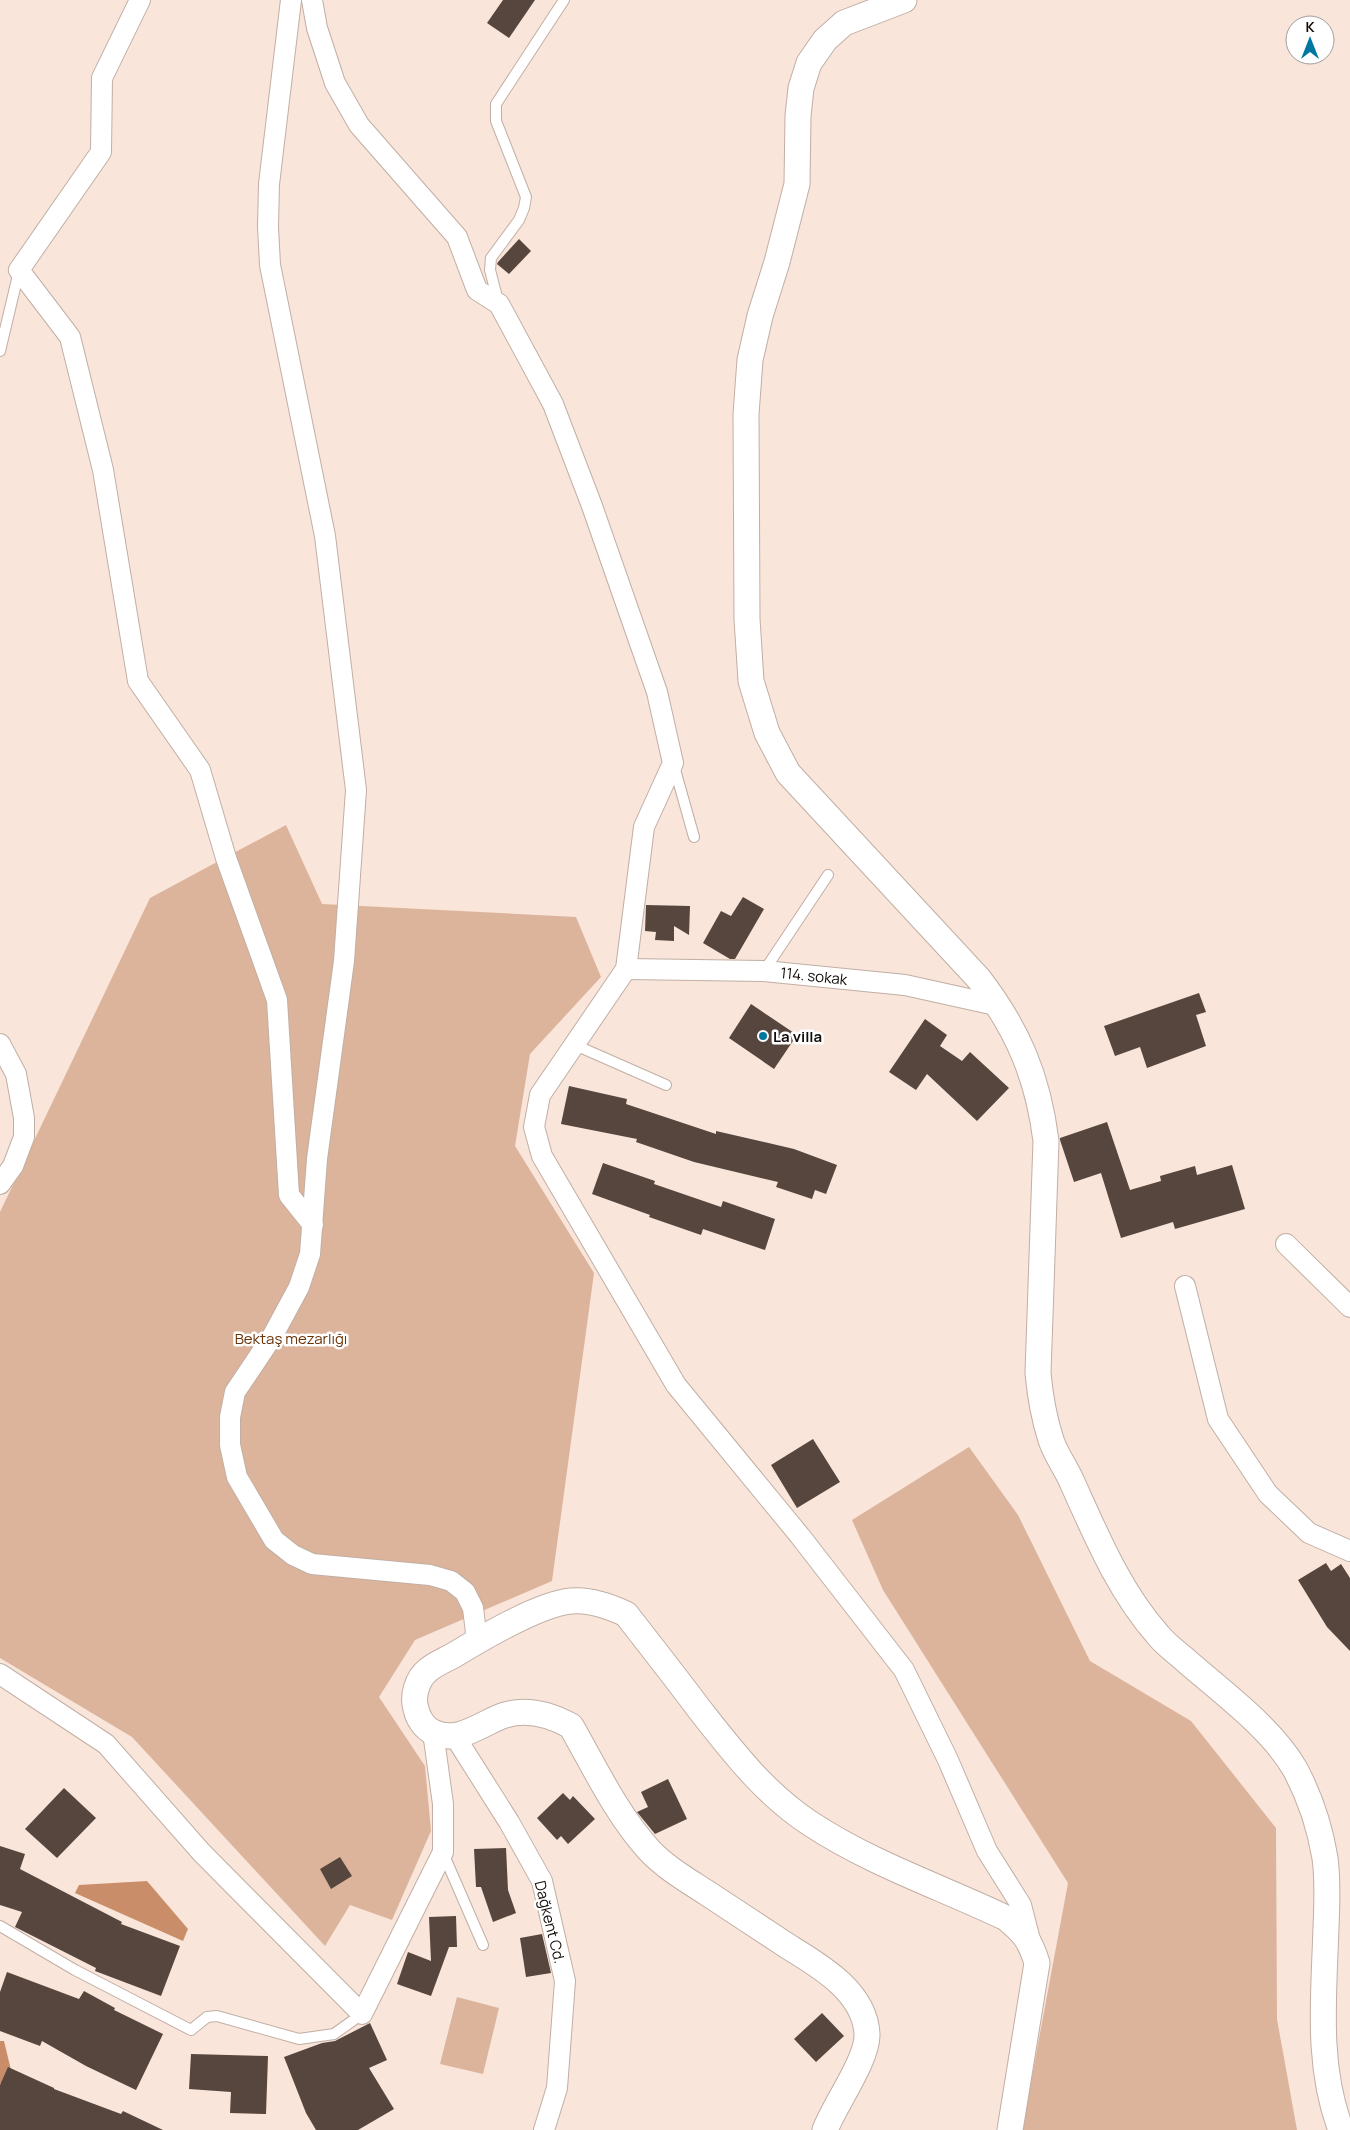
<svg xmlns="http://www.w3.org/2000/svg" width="1350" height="2130" viewBox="0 0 1350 2130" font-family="Manrope,sans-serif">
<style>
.green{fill:#dcb49c}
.water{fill:#ca8d6a}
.building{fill:#56463d}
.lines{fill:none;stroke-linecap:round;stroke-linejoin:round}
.service-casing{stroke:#c1afa4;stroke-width:12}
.minor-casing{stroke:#c1afa4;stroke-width:22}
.tertiary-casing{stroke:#c1afa4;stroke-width:27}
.service{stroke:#fff;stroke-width:10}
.minor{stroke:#fff;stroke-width:20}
.tertiary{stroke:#fff;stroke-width:25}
.poi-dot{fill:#0077a0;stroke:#fff;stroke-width:2}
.labels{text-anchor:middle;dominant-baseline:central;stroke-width:5;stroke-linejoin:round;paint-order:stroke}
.street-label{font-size:15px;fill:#130c09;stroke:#fff}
.poi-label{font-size:15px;font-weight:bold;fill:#130c09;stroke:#fff;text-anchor:start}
.park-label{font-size:15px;fill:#6c3409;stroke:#fff}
</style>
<rect width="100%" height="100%" fill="#f9e5da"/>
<g class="green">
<path d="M286,825L322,904L576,917L601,977L530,1054L515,1146L594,1273L552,1581L415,1640L379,1697L425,1766L431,1831L392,1920L350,1905L325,1946L132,1737L0,1658V1212L150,898Z"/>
<path d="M969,1447L1018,1515L1090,1661L1191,1721L1276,1828L1277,2019L1297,2130H1022L1068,1883L883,1590L852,1520Z"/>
<path d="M457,1997L499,2008L483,2074L440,2064Z"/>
</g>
<g class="water">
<path d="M147,1881L188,1929L183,1941L75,1893L79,1885Z"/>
<path d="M0,2041H4L11,2070L3,2083L0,2084Z"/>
</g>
<g class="building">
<path d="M503,0H535L509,38L487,23Z"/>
<path d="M519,239L531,251L509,274L497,264L498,262Z"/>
<path d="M743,897L764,909L735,959H730L703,943L721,911L731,916Z"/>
<path d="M646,905L690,906L689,935L674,926V941L655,940L656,932L645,931Z"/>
<path d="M1199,993L1206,1012L1196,1015L1206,1046L1147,1068L1140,1047L1115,1056L1104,1026Z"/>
<path d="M751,1004L797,1035L774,1069L729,1038Z"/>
<path d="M925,1019L947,1035L940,1046L962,1061L970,1052L1009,1088L977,1121L927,1074L916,1090L889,1072Z"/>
<path d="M569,1086L627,1099L626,1104L716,1134V1131L794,1149L837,1165L826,1194L815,1190L812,1199L776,1187L778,1182L694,1162L636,1142L637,1139L561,1124Z"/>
<path d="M1107,1122L1130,1190L1161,1181L1160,1176L1195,1166L1197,1175L1232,1165L1245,1209L1175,1229L1173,1222L1121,1238L1101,1173L1074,1182L1060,1140V1138Z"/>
<path d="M603,1163L655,1181L654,1184L721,1207L723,1201L775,1219L765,1250L703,1229L701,1235L649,1217L650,1215L592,1194Z"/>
<path d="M813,1439L840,1482L797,1508L771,1465Z"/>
<path d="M1326,1563L1331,1571L1341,1564L1350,1578V1651L1327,1627L1298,1580Z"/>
<path d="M668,1779L687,1819L655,1834L637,1812L648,1807L641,1792Z"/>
<path d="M64,1788L96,1818L57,1858L25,1829Z"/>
<path d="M563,1793L570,1800L573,1796L595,1819L568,1844L561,1836L557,1840L537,1818Z"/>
<path d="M0,1846L25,1854L20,1869L122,1922L121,1924L180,1946L161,1996L95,1971L96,1968L15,1927L22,1912L0,1905Z"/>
<path d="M506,1848L508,1890L516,1913L493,1922L481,1887H476L474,1849Z"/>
<path d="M340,1857L352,1876L331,1889L320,1869Z"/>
<path d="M456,1916L457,1947H449L431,1996L397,1984L408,1952L431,1961L429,1917Z"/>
<path d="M542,1934L551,1973L526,1977L520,1938Z"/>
<path d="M7,1972L79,1999L84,1991L115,2008L114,2010L163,2034L136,2090L86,2066L42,2041L40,2046L0,2031V1992Z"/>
<path d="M822,2013L844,2036L816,2062L794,2039Z"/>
<path d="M370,2023L387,2060L369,2068L394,2109L358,2130H316L306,2113L284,2057L322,2043L335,2041Z"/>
<path d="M191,2054L268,2056L266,2114L230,2113L231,2092L189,2089Z"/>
<path d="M8,2067L54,2088V2089L121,2114L123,2111L163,2130H0V2085Z"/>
</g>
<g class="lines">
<defs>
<g id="service">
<path d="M498,301L490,270L491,258L519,220L524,208L526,197L496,121V104L564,0"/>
<path d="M0,351L19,271"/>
<path d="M674,766L694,837"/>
<path d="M764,971L828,875"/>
<path d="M575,1045L666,1085"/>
<path d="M443,1853L483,1945"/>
<path d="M0,1926L75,1970L191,2030L207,2017L217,2016L299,2039L334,2034L362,2014"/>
</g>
<g id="minor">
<path d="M140,0L102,78L101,152L19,270L70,337L103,470L138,681L200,770L226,858L277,1000L289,1195L313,1225"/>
<path d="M291,0L269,184L268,227L270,265L325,536L356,790L344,961L317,1159L310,1254L299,1287L272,1337L235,1392L230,1417V1445L237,1477L274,1540L293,1555L312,1564L430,1575L451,1581L465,1592L473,1608L477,1641"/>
<path d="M312,0L317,28L335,83L359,125L457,237L477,290L499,304L553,404L592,506L657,692L673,763L644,827L626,969L540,1095L534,1127L542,1156L676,1385L800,1536L904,1670L948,1760L987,1851L1021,1905L1031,1944"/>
<path d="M626,969L764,971L905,985L1000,1006"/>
<path d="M0,1044L16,1074L24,1118V1137L13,1166L0,1184"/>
<path d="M1286,1244L1350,1307"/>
<path d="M1185,1286L1218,1419L1268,1494L1309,1533L1350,1551"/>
<path d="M0,1674L106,1744L202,1853L362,2014L443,1852V1804L433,1732"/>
<path d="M454,1735L509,1822L542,1881L565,1981L557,2088L544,2130"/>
</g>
<g id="tertiary">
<path d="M904,0L844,23L825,40L809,63L801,88L798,116L797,184L777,262L760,316L750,360L746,414L747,619L751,681L767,733L788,773L979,979C1018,1030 1038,1077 1046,1141L1038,1373C1040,1396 1044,1418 1051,1440C1056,1455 1066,1468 1072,1482C1096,1535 1119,1591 1158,1635C1165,1644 1175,1651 1183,1658C1219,1690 1271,1727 1295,1769C1310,1797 1320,1828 1325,1858C1328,1880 1327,1905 1326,1927C1324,1995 1316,2065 1341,2130"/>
<path d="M825,2130C835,2104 868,2059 867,2034C865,1992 820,1966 789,1947C762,1929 734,1911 707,1893C687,1880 666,1868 649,1850C617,1815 595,1768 571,1726C551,1715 528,1708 505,1715C483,1722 458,1745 433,1732C424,1728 418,1718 416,1709C412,1696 417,1679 428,1670C435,1664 445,1660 454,1655C482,1638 539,1604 571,1601C590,1599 609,1606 626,1614C651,1646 676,1678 700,1710C733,1752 765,1794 811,1824C872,1864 941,1887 1006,1918C1024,1933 1030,1940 1037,1963L1010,2130"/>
</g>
</defs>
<use href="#service" class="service-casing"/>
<use href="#minor" class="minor-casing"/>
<use href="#tertiary" class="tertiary-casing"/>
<use href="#service" class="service"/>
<use href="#minor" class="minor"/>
<use href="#tertiary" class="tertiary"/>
</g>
<circle class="poi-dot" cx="763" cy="1036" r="5"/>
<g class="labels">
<g class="street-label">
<text transform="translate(814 976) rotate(6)">114. sokak</text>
<text transform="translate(550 1922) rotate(76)">Dağkent Cd.</text>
</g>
<g class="poi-label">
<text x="773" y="1036">La villa</text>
</g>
<g class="park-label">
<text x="291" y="1338">Bektaş mezarlığı</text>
</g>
</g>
<g transform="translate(1310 40)"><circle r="24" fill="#ffffff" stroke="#a19e9d"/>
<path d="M0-4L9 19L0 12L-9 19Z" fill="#0077a0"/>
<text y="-8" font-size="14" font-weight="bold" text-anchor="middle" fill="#130c09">K</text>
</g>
</svg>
